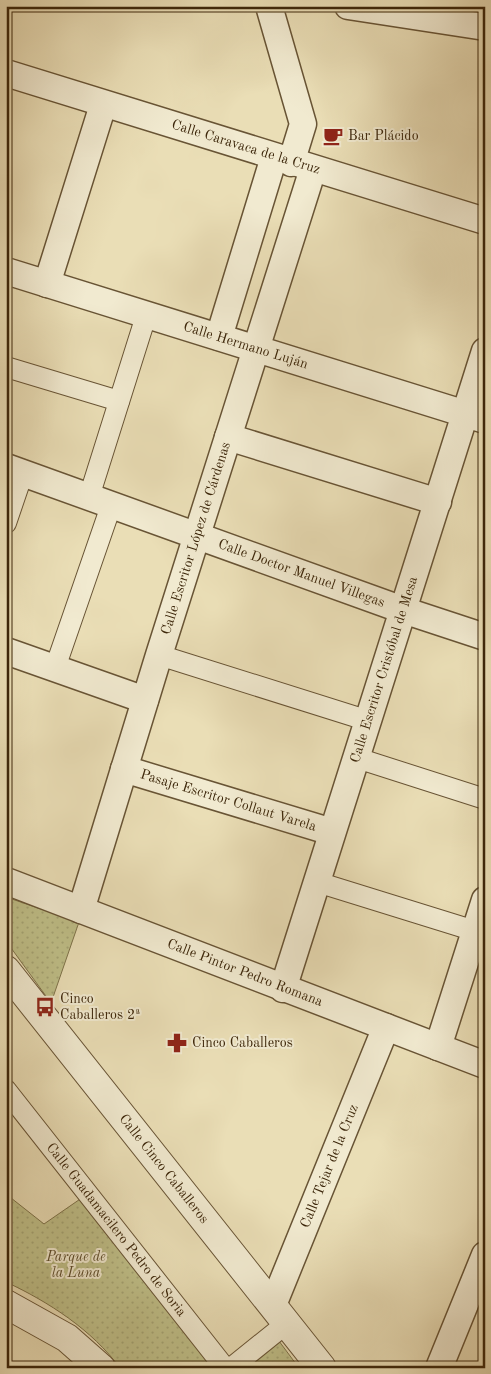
<svg xmlns="http://www.w3.org/2000/svg" width="491" height="1374" viewBox="0 0 491 1374" font-family="'Old Standard TT',serif">
<style>
.grass{fill:url(#grass-dots);stroke:#7e7249}
.lines{fill:none;stroke-linecap:round;stroke-linejoin:round}
.pedestrian-casing{stroke:#685435;stroke-width:22}
.minor-casing{stroke:#685435;stroke-width:29}
.tertiary-casing{stroke:#685435;stroke-width:30}
.pedestrian{stroke:#f1ead0;stroke-width:20}
.minor{stroke:#f1ead0;stroke-width:26}
.tertiary{stroke:#f1ead0;stroke-width:28}
.labels{text-anchor:middle;dominant-baseline:central;stroke-width:4;stroke-linejoin:round;paint-order:stroke}
.poi-label{font-size:14px;fill:#3c260a;stroke:#f1ead0;text-anchor:start}
.street-label{font-size:14px;fill:#3c260a;stroke:#f1ead0}
.park-label{font-size:14px;font-style:italic;fill:#5d4c2a;stroke:#f1ead0}
</style>
<defs>
<pattern id="grass-dots" width="8" height="8" patternUnits="userSpaceOnUse" patternTransform="scale(1.25)"><rect width="8" height="8" fill="#bfbf88"/><path d="M2 2h.1M6 6h.1" fill="none" stroke="#a5a474" stroke-width="1.8" stroke-linecap="round"/></pattern>
</defs>
<rect width="100%" height="100%" fill="#eadeb6"/>
<filter id="stains"><feTurbulence type="fractalNoise" baseFrequency=".004" numOctaves="4"/><feColorMatrix values="0 0 0 0 .2 0 0 0 0 .09 0 0 0 0 .02 0 0 0 .5 -.17"/></filter>
<radialGradient id="worn" r=".72"><stop offset=".6" stop-color="#630" stop-opacity="0"/><stop offset="1" stop-color="#630" stop-opacity=".3"/></radialGradient>
<g class="grass">
<path d="M6,897L79,922L51,1003L6,941Z"/>
<path d="M6,1194L44,1224L86,1195L222,1368H120C92,1330 49,1302 6,1282Z"/>
<path d="M276,1337L299,1368H236Z"/>
</g>
<g class="lines">
<defs>
<g id="pedestrian">
<path d="M6,367L119,401"/>
<path d="M89,497L146,316"/>
<path d="M6,523L23,473"/>
<path d="M159,655L369,721"/>
<path d="M55,668L111,506"/>
<path d="M357,758L485,799"/>
<path d="M317,882L475,931"/>
<path id="s1" d="M6,1090L225,1368"/>
<path d="M231,1368L287,1323"/>
</g>
<g id="minor">
<path d="M269,6L303,124L291,163"/>
<path d="M348,6L485,27"/>
<path id="s2" d="M6,73L485,221"/>
<path id="s3" d="M6,271L485,420"/>
<path d="M47,284L103,105"/>
<path d="M219,337L274,157"/>
<path d="M228,437L438,502"/>
<path id="s4" d="M6,467L403,610L485,637"/>
<path d="M6,651L145,700"/>
<path id="s5" d="M124,769L332,832"/>
<path id="s6" d="M6,881L485,1065"/>
<path id="s7" d="M81,910L159,655L313,169"/>
<path id="s8" d="M283,989L485,351"/>
<path d="M438,1047L485,900"/>
<path id="s9" d="M273,1305L386,1027"/>
<path d="M439,1368L485,1255"/>
</g>
<g id="tertiary">
<path id="s10" d="M6,970L322,1368"/>
<path d="M6,1304L67,1338L101,1368"/>
</g>
</defs>
<use href="#pedestrian" class="pedestrian-casing"/>
<use href="#minor" class="minor-casing"/>
<use href="#tertiary" class="tertiary-casing"/>
<use href="#pedestrian" class="pedestrian"/>
<use href="#minor" class="minor"/>
<use href="#tertiary" class="tertiary"/>
</g>
<defs>
<symbol id="cafe-bare" viewBox="-9 -9 18 18"><path d="M-5.5-4.5H6V0H3Q3 3.5 0 3.5H-2.5Q-5.5 3.5-5.5 0ZM3-3.2v2h1.7v-2ZM-6 4.5H4V6H-6Z" fill="#8f2418" stroke="#f1ead0" stroke-width="2.5" paint-order="stroke"/></symbol>
<symbol id="bus-bare" viewBox="-9 -9 18 18"><path d="M-5-6H5V4H4V6H2V4H-2V6H-4V4H-5ZM-3.5-4V0h7V-4ZM-3.5 1.2v1.5H-2V1.2ZM2 1.2v1.5H3.5V1.2Z" fill="#8f2418" stroke="#f1ead0" stroke-width="2.5" paint-order="stroke"/></symbol>
<symbol id="pharmacy-bare" viewBox="-9 -9 18 18"><path d="M-2-6h4v4h4v4h-4v4h-4v-4h-4v-4h4Z" fill="#8f2418" stroke="#f1ead0" stroke-width="2.5" paint-order="stroke"/></symbol>
</defs>
<g fill-rule="evenodd">
<use href="#cafe-bare" x="319" y="122" width="28" height="28"/>
<use href="#bus-bare" x="31" y="993" width="28" height="28"/>
<use href="#pharmacy-bare" x="163" y="1029" width="28" height="28"/>
</g>
<g class="labels">
<g class="poi-label">
<text x="348" y="136">Bar Plácido</text>
<text x="60" y="999">Cinco<tspan x="60" dy="16">Caballeros 2ª</tspan></text>
<text x="192" y="1043">Cinco Caballeros</text>
</g>
<g class="street-label">
<text stroke="none"><textPath href="#s2" startOffset="251">Calle Caravaca de la Cruz</textPath></text>
<text stroke="none"><textPath href="#s3" startOffset="251">Calle Hermano Luján</textPath></text>
<text stroke="none"><textPath href="#s7" startOffset="389">Calle Escritor López de Cárdenas</textPath></text>
<text stroke="none"><textPath href="#s4" startOffset="314">Calle Doctor Manuel Villegas</textPath></text>
<text stroke="none"><textPath href="#s8" startOffset="335">Calle Escritor Cristóbal de Mesa</textPath></text>
<text stroke="none"><textPath href="#s5" startOffset="109">Pasaje Escritor Collaut Varela</textPath></text>
<text stroke="none"><textPath href="#s6" startOffset="256">Calle Pintor Pedro Romana</textPath></text>
<text stroke="none"><textPath href="#s9" startOffset="150">Calle Tejar de la Cruz</textPath></text>
<text stroke="none"><textPath href="#s10" startOffset="254">Calle Cinco Caballeros</textPath></text>
<text stroke="none"><textPath href="#s1" startOffset="178">Calle Guadamacilero Pedro de Soria</textPath></text>
</g>
<g class="park-label">
<text x="76" y="1257">Parque de<tspan x="76" dy="16">la Luna</tspan></text>
</g>
</g>
<rect width="491" height="1374" fill="none" stroke="#eadeb6" stroke-width="25"/>
<rect x="8" y="8" width="476" height="1359" fill="none" stroke="#3c260a" stroke-width="2.5"/>
<rect x="12" y="12" width="466" height="1349" fill="none" stroke="#3c260a"/>
<rect width="100%" height="100%" filter="url(#stains)"/>
<rect width="100%" height="100%" fill="url(#worn)"/>
</svg>
